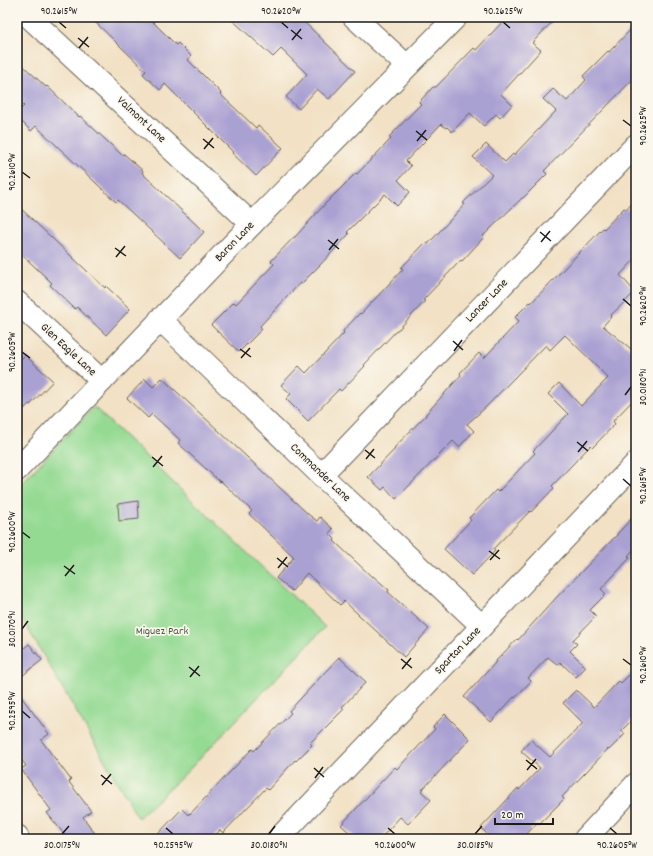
<svg xmlns="http://www.w3.org/2000/svg" width="653" height="856" viewBox="0 0 653 856" font-family="Dekko,sans-serif">
<style>
.green{fill:#94da93;stroke:#587b58}
.building{fill:#aaa1d3}
.lines{fill:none;stroke-linecap:round;stroke-linejoin:round}
.minor-casing{stroke:#676157;stroke-width:24}
.minor{stroke:#fff;stroke-width:22}
.ticks{fill:none;stroke:#1c1c1c;stroke-width:1.5}
.labels{text-anchor:middle;dominant-baseline:central;stroke-width:3.5;stroke-linejoin:round;paint-order:stroke}
.street-label{font-size:12px;fill:#1c1c1c;stroke:#fbf7ec}
.park-label{font-size:12px;fill:#465e46;stroke:#fbf7ec}
.neatline{fill:none;stroke:#1c1c1c;stroke-width:1.5}
.ticks-label{font-size:10px;text-anchor:middle;fill:#1c1c1c}
</style>
<rect width="100%" height="100%" fill="#fbf7ec"/>
<filter id="ink" filterUnits="userSpaceOnUse"><feTurbulence type="fractalNoise" baseFrequency=".025" numOctaves="2"/><feDisplacementMap in="SourceGraphic" scale="8" xChannelSelector="R" yChannelSelector="G"/><feConvolveMatrix kernelMatrix="1 2 1 2 8 2 1 2 1" color-interpolation-filters="sRGB"/></filter>
<filter id="wash" filterUnits="userSpaceOnUse"><feTurbulence type="fractalNoise" baseFrequency=".012" numOctaves="4" result="noise"/><feDisplacementMap in="SourceGraphic" scale="16" xChannelSelector="R" yChannelSelector="G"/><feGaussianBlur stdDeviation="0.9" result="paint"/><feColorMatrix in="noise" values="0 0 0 0 0 0 0 0 0 0 0 0 0 0 0 0 0 1.4 0 .05"/><feComposite in="paint" operator="in"/></filter>
<g filter="url(#wash)">
<rect width="100%" height="100%" fill="#f2e1c4"/>
<path class="green" d="M94,407L325,627L186,773L138,818L17,610V488Z"/>
<g id="blocks">
<g class="building">
<path d="M90,17H148L176,45L178,43L191,56L188,60L221,93L220,94L256,128L258,125L283,148L256,176L232,153L233,152L165,84L160,90L143,74L146,71Z"/>
<path d="M229,17H299L355,71L329,99L317,89L299,109L286,97L307,74L281,49L273,57Z"/>
<path d="M507,17H557L532,43L541,50L501,94L512,105L500,118L496,114L484,126L470,113L452,132L447,127L446,128L441,124L406,161L411,166L398,180L410,192L397,206L385,194L347,232L349,234L319,266L301,284L300,283L260,326L262,329L239,352L211,325L234,302L236,304L274,264L271,261L294,237H295L326,203L356,173L357,174L391,139L389,137L421,104L419,102L433,87H436L474,48L476,50Z"/>
<path d="M636,24V76L544,171L547,174L523,198H522L483,236L484,237L462,261L461,260L423,300L425,301L399,329H398L364,365L365,366L341,391L339,389L308,421L286,399L291,394L281,385L299,366L306,373L344,333L343,331L360,313L361,314L403,269L401,268L426,242L428,244L465,204L463,203L492,175L473,157L486,144L505,162L513,154L514,155L556,111L543,99L553,89L567,101L586,80L583,76L608,51L609,52Z"/>
<path d="M17,60L46,87L47,86L79,117L80,116L122,155L124,154L143,171L142,173L204,232L180,258L118,200L116,202L36,126L31,131L17,117V113L24,106L17,99Z"/>
<path d="M636,199V258L620,275L635,292L610,316L611,317L603,326L636,353V397L613,421L615,424L593,447L591,445L552,486L554,488L531,512L530,511L493,549L495,551L472,575L444,549L471,520L469,518L496,490L498,492L535,453L533,451L568,414L548,394L559,383L581,406L608,378L601,371V370L565,335L550,350L546,345L486,407L467,424L474,431L459,447L453,441L396,499L385,487L382,490L368,477L395,449L394,448L426,415V414L461,375L460,373L479,353L484,358L519,321L515,317L530,302L531,303L603,228L604,229L624,208L626,210Z"/>
<path d="M17,205L105,288L106,286L130,309L106,335L77,307L75,309L50,285L52,283L17,250Z"/>
<path d="M25,355L53,381L30,405L29,404L17,416V363Z"/>
<path d="M162,378L248,458L309,515L317,521L320,517L333,529L329,533L335,539L334,541L372,577L373,576L389,590L388,592L429,629L404,657L344,601L340,605L307,573L292,591L276,578L294,557L249,514L252,511L221,481L220,482L178,443L180,440L152,414L148,418L127,398L145,379L153,387Z"/>
<path d="M138,501L139,519L119,521L118,504Z"/>
<path d="M636,514V547L628,556L630,558L601,589L606,594L590,610L596,616L573,640L577,644L570,651L586,667L576,677L560,662L558,665L548,657L528,678L531,681L515,698L514,697L491,722L464,697L495,663V662L517,639L518,640L555,599L582,571L617,535V534Z"/>
<path d="M29,644L42,660L17,680V654Z"/>
<path d="M339,657L366,682L342,707L344,709L310,743L312,745L296,761L295,760L268,790L266,788L223,833L220,830L212,839H153L182,809L188,815L189,813L190,814L252,749L254,751L291,713L289,711Z"/>
<path d="M636,668V716L621,731L625,734L609,750L608,749L562,797L564,799L539,824L538,822L522,839H492L481,828L518,788L519,790L540,768L521,751L531,740L550,757L583,723L563,703L576,690L594,707L619,681L621,683Z"/>
<path d="M17,691L49,734L41,740L71,780L69,782L91,811L83,817L99,839H68L47,813L51,810L21,769L26,766L17,753Z"/>
<path d="M445,714L470,739L421,791L431,800L408,824L400,817L380,839H357L341,825L395,767L397,769L435,729L433,727Z"/>
</g>
</g>
</g>
<g filter="url(#ink)">
<use href="#blocks" fill-opacity="0" stroke="#676157" stroke-width="1"/>
<g class="lines">
<defs>
<g id="minor">
<path d="M29,17L252,224"/>
<path d="M354,17L407,66"/>
<path d="M17,302L102,381"/>
<path d="M160,319L321,475L482,626"/>
<path d="M17,470L252,224L456,17"/>
<path d="M321,475L636,145"/>
<path d="M17,836L18,839"/>
<path d="M278,839L482,626L636,463"/>
<path d="M585,839L636,784"/>
</g>
</defs>
<use href="#minor" class="minor-casing"/>
<use href="#minor" class="minor"/>
</g>
</g>
<path class="ticks" d="M59,22L66,28M281,22L288,28M503,22L510,28M291,30L302,39M78,38L89,47M292,40L301,29M79,48L88,37M623,120L631,126M416,131L427,140M203,139L214,148M417,141L426,130M204,149L213,138M22,172L30,178M540,232L551,241M328,240L339,249M541,242L550,231M115,248L126,256M329,250L338,239M116,257L125,246M623,299L631,306M453,341L463,350M240,349L251,357M454,351L462,340M22,352L30,358M241,358L250,348M625,395L631,387M577,442L588,451M365,450L375,458M578,452L587,441M152,457L163,466M366,459L374,449M153,467L162,456M623,479L631,486M22,532L30,538M489,551L500,559M277,558L288,567M490,560L499,550M64,566L75,574M278,568L287,557M65,576L74,565M22,629L28,621M401,659L412,668M623,659L631,665M189,667L200,676M402,669L411,658M190,677L199,666M22,711L30,718M526,760L537,769M314,768L324,777M527,770L536,759M101,775L112,784M315,778L323,767M102,785L111,774M166,828L173,834M388,828L395,834M610,828L617,834M62,834L69,826M269,834L275,826M475,834L482,826"/>
<g class="labels">
<g class="street-label">
<text transform="translate(141 120) rotate(43)">Valmont Lane</text>
<text transform="translate(235 242) rotate(-46)">Baron Lane</text>
<text transform="translate(487 301) rotate(-46)">Lancer Lane</text>
<text transform="translate(68 350) rotate(43)">Glen Eagle Lane</text>
<text transform="translate(320 473) rotate(44)">Commander Lane</text>
<text transform="translate(458 651) rotate(-46)">Spartan Lane</text>
</g>
<g class="park-label">
<text x="162" y="631">Miguez Park</text>
</g>
</g>
<rect width="653" height="856" fill="none" stroke="#fbf7ec" stroke-width="44"/>
<path d="M495 818v6h58v-6" fill="none" stroke="#1c1c1c" stroke-width="2"/>
<text x="501" y="818" font-size="12" fill="#1c1c1c" stroke="#fbf7ec" stroke-width="3" paint-order="stroke">20 m</text>
<rect x="22" y="22" width="609" height="812" class="neatline"/>
<g class="ticks-label">
<text x="59" y="14">90.2615°W</text>
<text x="281" y="14">90.2620°W</text>
<text x="503" y="14">90.2625°W</text>
<text transform="translate(642 126) rotate(-90)" y="4">90.2625°W</text>
<text transform="translate(11 172) rotate(-90)" y="4">90.2610°W</text>
<text transform="translate(642 306) rotate(-90)" y="4">90.2620°W</text>
<text transform="translate(11 352) rotate(-90)" y="4">90.2605°W</text>
<text transform="translate(642 387) rotate(-90)" y="4">30.0180°N</text>
<text transform="translate(642 486) rotate(-90)" y="4">90.2615°W</text>
<text transform="translate(11 532) rotate(-90)" y="4">90.2600°W</text>
<text transform="translate(11 629) rotate(-90)" y="4">30.0170°N</text>
<text transform="translate(642 665) rotate(-90)" y="4">90.2610°W</text>
<text transform="translate(11 711) rotate(-90)" y="4">90.2595°W</text>
<text x="62" y="848">30.0175°N</text>
<text x="173" y="848">90.2595°W</text>
<text x="269" y="848">30.0180°N</text>
<text x="395" y="848">90.2600°W</text>
<text x="475" y="848">30.0185°N</text>
<text x="617" y="848">90.2605°W</text>
</g>
</svg>
